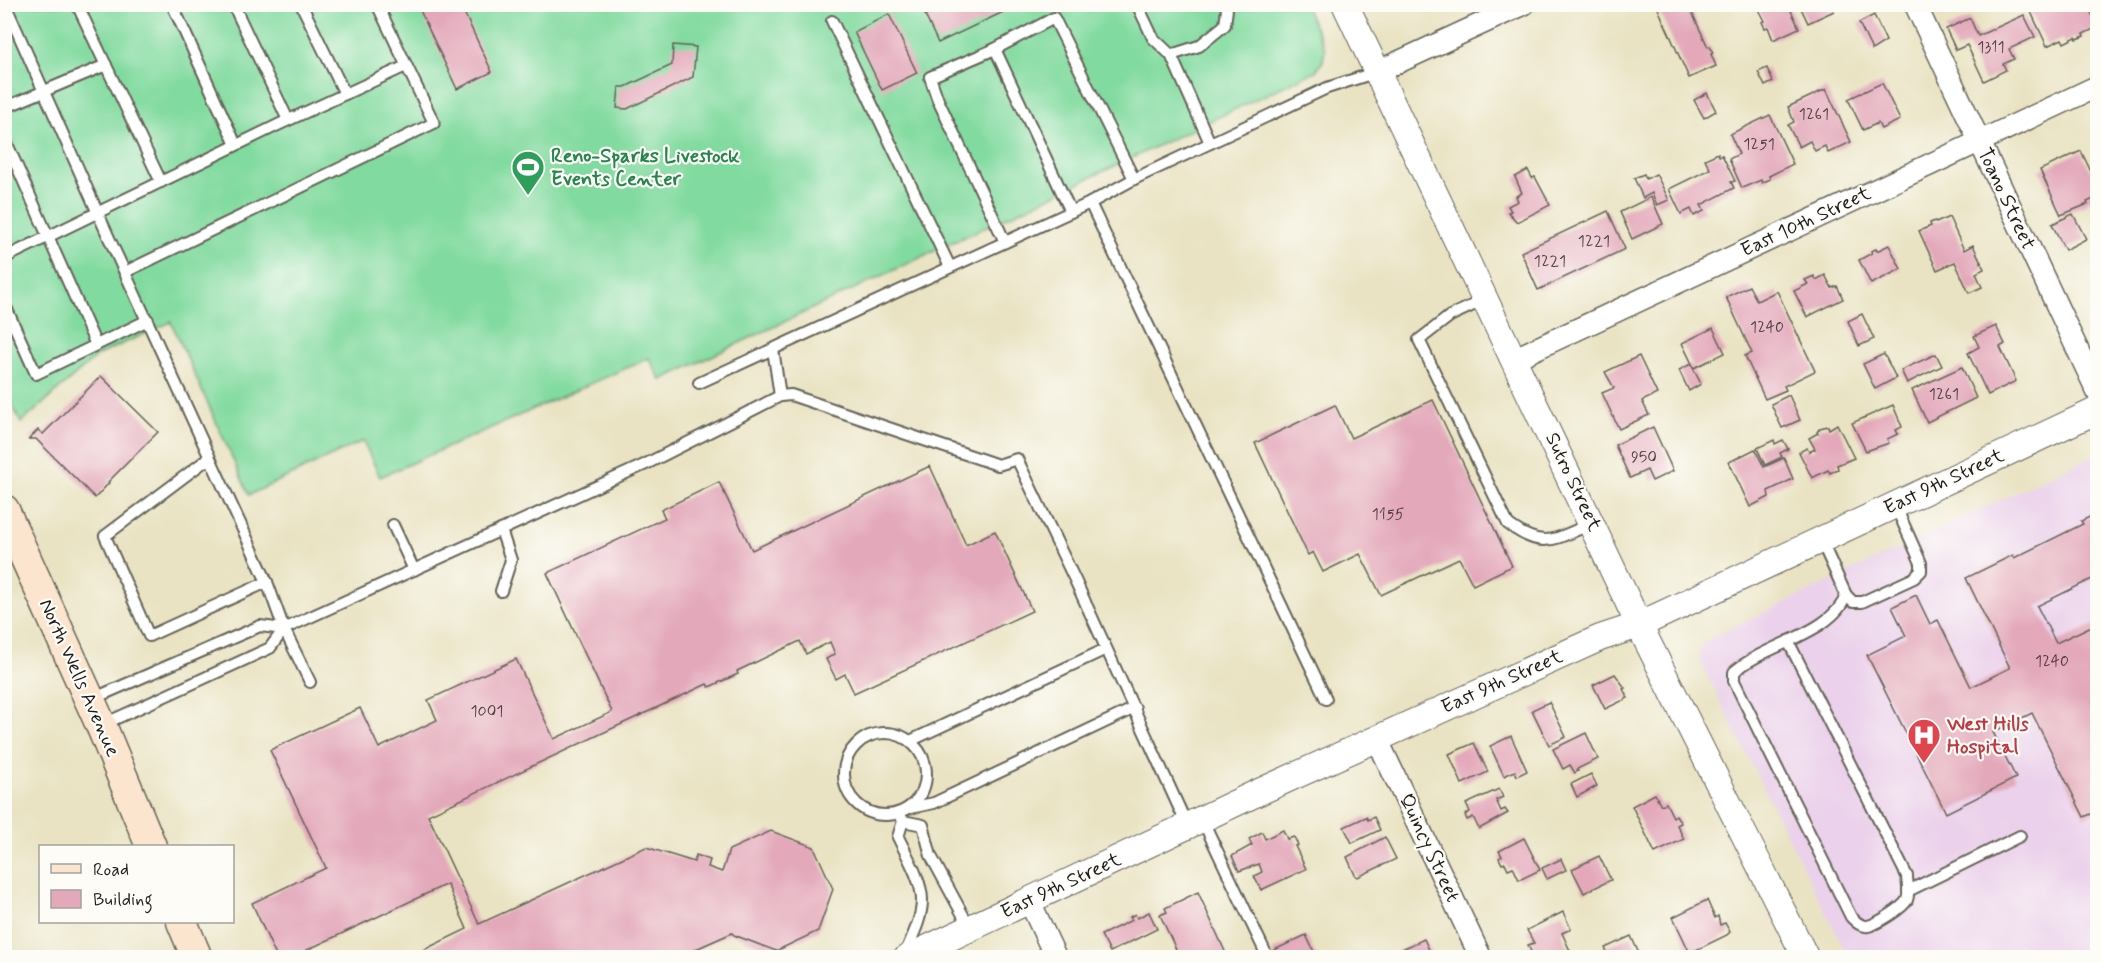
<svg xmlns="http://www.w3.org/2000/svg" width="2102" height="962" viewBox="0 0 2102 962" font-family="Mynerve,sans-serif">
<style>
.built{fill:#ebd1eb}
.pitch{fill:#81da9f;stroke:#4e7b5e;stroke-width:1.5}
.building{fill:#e3a8ba}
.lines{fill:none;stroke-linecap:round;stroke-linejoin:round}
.service-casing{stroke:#646256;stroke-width:14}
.minor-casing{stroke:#646256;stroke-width:24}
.tertiary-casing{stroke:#646256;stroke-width:28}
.secondary-casing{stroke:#646256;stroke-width:33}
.service{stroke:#fff;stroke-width:10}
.minor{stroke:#fff;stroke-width:21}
.tertiary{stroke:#fff;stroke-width:26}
.secondary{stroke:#fce5cf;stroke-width:30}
.labels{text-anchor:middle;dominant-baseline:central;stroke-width:4.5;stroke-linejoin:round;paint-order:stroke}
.number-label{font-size:16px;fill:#4e3f44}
.leisure-label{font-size:20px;font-weight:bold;fill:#27864d;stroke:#fdfcf7;text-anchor:start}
.street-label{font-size:20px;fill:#1c1c1c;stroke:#fdfcf7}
.health-label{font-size:20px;font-weight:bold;fill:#be3a42;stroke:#fdfcf7;text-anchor:start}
</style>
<rect width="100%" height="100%" fill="#fdfcf7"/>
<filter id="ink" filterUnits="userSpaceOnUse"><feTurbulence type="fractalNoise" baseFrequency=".0167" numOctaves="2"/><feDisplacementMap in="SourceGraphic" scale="12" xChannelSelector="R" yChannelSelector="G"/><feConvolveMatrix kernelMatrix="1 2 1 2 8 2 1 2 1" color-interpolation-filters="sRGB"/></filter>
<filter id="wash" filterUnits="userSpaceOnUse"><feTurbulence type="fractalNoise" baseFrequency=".008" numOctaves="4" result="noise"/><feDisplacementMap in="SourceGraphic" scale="24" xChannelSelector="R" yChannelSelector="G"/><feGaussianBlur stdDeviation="1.35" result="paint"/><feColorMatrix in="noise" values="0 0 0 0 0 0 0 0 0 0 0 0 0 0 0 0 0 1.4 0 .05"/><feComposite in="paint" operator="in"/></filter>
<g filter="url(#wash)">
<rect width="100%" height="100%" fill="#e9e3c3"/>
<path class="built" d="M2097,454V957H1848L1701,663L1699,650L1707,640Z"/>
<path class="pitch" d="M1304,4L1325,49L1323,61L1316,71L661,380L649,358L380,477L363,441L249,495L171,322L98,355L21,423L4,387V5Z"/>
<g id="blocks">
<g class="building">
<path d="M417,4H460L492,72L457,89Z"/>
<path d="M948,4H1020L938,43L925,15Z"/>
<path d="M1656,4H1688L1708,47L1710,46L1713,53L1711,54L1716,66L1689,78Z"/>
<path d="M1756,4H1788L1799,28L1773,40L1768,27L1765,28L1762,22L1765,21Z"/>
<path d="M1799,4H1831L1834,11L1808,23Z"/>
<path d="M2030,4H2087L2098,27L2083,34L2084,36L2077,39L2076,37L2064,43L2062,39L2047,46L2030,10L2032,9Z"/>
<path d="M889,14L917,73L882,90L854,32Z"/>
<path d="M1874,15L1886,41L1872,50L1859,23Z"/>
<path d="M2024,15L2035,37L2009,49L2014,59L2003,64L2006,70L1984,81L1967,45L1956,50L1946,29L1970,18L1978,36Z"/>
<path d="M673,45L696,47L693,77L627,109L617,108L619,87H625L672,65Z"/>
<path d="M1767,68L1773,82L1765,86L1758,72Z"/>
<path d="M1882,83L1900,120L1881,129L1878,123L1863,130L1848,99Z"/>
<path d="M1826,89L1851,142L1828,153L1825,146L1815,151L1810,141L1799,147L1788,125L1794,122L1788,107Z"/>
<path d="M1707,93L1716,111L1704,118L1694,100Z"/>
<path d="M1770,115L1793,164L1769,176L1770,179L1762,183L1761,180L1742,188L1729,159L1739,154L1730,134Z"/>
<path d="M2081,151L2098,186V197L2087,202L2088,204L2061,215L2040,170Z"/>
<path d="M1718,153L1719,156L1722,155L1735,181L1731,182L1734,188L1701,205L1704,211L1694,216L1691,209L1681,214L1669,189L1710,169L1705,159Z"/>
<path d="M1528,170L1532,178L1535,177L1550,205L1517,222L1508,212L1511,211L1508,206L1518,201L1516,196L1522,193L1515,177Z"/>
<path d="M1644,174L1646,179L1656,174L1669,200L1657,205L1652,193L1643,198L1634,178Z"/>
<path d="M1651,197L1663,224L1632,239L1620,212Z"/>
<path d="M1608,211L1625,249L1538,290L1521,252Z"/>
<path d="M2073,214L2086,239L2065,250L2052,224Z"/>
<path d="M1949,217L1964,250L1973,245L1984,269L1976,273L1982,287L1969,293L1955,262L1937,270L1919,231L1931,226L1930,223L1935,221L1936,223Z"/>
<path d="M1889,245L1901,269L1871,284L1859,260L1872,253L1871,251L1876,249L1877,251Z"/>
<path d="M1825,275L1832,288L1837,286L1843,299L1807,317L1794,291L1808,284L1805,280L1814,276L1816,280Z"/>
<path d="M1749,286L1757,301L1777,291L1815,371L1784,386L1786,390L1765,399L1745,356L1752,353L1726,297Z"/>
<path d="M1862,314L1874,339L1859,346L1848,321Z"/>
<path d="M1996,326L2005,344L2000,347L2016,381L1988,395L1968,353L1979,347L1974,336Z"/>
<path d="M1713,328L1725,353L1694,368L1682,343Z"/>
<path d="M1884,354L1896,378L1875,389L1863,364Z"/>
<path d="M1936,354L1942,366L1907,383L1901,370Z"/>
<path d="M1639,356L1657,394L1642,401L1649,415L1619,429L1602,393L1614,388L1605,372Z"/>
<path d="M1691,364L1701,384L1689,391L1679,370Z"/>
<path d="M1962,367L1976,398L1927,422L1912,390Z"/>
<path d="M101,376L158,432L108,482L109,483L95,498L36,439H29L38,430L43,434Z"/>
<path d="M1789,395L1800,420L1782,428L1771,404Z"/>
<path d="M1433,400L1512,566L1473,585L1459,558L1381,595L1360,554L1323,572L1313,552L1308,555L1255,443L1335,405L1351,438Z"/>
<path d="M1893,405L1902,427L1896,430L1898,434L1887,439L1889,443L1866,451L1852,423Z"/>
<path d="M1837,424L1854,458L1837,465L1838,469L1830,473L1828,470L1812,478L1799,452L1807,448L1809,452L1815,449L1809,438L1818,433L1817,432L1820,428L1828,426L1829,429Z"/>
<path d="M1653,427L1673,471L1652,481L1647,470L1630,478L1615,445Z"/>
<path d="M1774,440L1775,444L1783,440L1788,449L1780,453L1782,457L1765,465L1757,448Z"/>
<path d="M1755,449L1764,467L1784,458L1793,479L1768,491L1769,497L1750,507L1729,462Z"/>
<path d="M930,466L966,545L995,531L1032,611L854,693L845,674L836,679L826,659L835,654L830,642L806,654L800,641L737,671L738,674L709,687L707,684L428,815L479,924L646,847L694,862L696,855L710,860L708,867L722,872L729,850L771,831L814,847L833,889L818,931L776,951L734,935L732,933L696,949L700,958H407L467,929L447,884L290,958H277L252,903L326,868L270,750L360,708L379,748L437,720L428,700L516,659L554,739L612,712L547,573L665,518L661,510L719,482L752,550Z"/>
<path d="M2098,513V576L2037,606L2056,643L2098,623V683L2093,685L2098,694V699L2093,701L2098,709V811L2084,817L2032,713L1993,732L2016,778L1946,813L1867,655L1906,636L1892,607L1916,595L1930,624L1938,620L1971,687L2010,668L1966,578L2013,555L2014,558L2083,524L2081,521Z"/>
<path d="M1615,674L1625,688L1623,689L1628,698L1605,709L1593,685Z"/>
<path d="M1549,702L1566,737L1549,745L1532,710Z"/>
<path d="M1586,733L1598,759L1577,769L1578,771L1575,773L1570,765L1563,769L1553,749Z"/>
<path d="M1511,736L1527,771L1517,776L1515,771L1504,776L1490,746Z"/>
<path d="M1474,743L1488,772L1462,784L1449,754Z"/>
<path d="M1591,774L1597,786L1577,797L1571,784Z"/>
<path d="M1499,789L1503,797L1496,800L1501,811L1505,809L1508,813L1479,829L1473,817L1467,820L1465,815L1470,812L1466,804Z"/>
<path d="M1655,794L1661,805L1666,803L1673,817L1676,815L1681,823L1677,825L1684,839L1655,853L1632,806Z"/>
<path d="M1366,817L1368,820L1374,817L1380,830L1352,843L1344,827Z"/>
<path d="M1283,830L1287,839L1294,837L1298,845L1295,846L1306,869L1261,890L1254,876L1262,872L1259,864L1239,871L1232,856L1252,845L1249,839L1262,832L1265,839Z"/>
<path d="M1385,837L1396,859L1358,877L1355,875L1347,857Z"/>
<path d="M1524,838L1540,870L1519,880L1513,867L1508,869L1505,863L1502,864L1499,858L1502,856L1499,851Z"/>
<path d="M1599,856L1611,880L1584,893L1572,869Z"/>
<path d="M1561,859L1566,870L1547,879L1542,868Z"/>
<path d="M1198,892L1228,958H1180L1160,915L1167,912L1165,908Z"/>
<path d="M1707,900L1715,918L1718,916L1720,925L1725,923L1730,932L1727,935L1690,953L1673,917Z"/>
<path d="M1149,912L1157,929L1110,952L1101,935L1132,920L1130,917L1135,914L1137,918Z"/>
<path d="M1563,912L1571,929L1562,933L1571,953L1562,958H1540L1538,953L1533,956L1528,945L1534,943L1527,930Z"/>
<path d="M1306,935L1317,958H1275L1272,951Z"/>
<path d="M1631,936L1641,958H1610L1605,948Z"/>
<path d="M1424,939L1433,958H1403L1400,950Z"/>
</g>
</g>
</g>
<g filter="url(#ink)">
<use href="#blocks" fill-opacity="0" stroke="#646256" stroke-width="1.5"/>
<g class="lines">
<defs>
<g id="service">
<path d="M5,4L109,238L267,582L284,629L310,682"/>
<path d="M77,4L161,182"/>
<path d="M172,4L236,145"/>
<path d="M233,4L288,120"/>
<path d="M301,4L345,94"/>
<path d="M1137,4L1153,38L1171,55L1210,143"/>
<path d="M832,21L950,267"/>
<path d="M995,49L1054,18L1134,179"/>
<path d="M1171,55L1199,46L1225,25L1227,9L1225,4"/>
<path d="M4,108L106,65"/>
<path d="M4,137L96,345"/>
<path d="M1090,203L1326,699"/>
<path d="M1005,242L938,100L930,77L995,49L1071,212"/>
<path d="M4,258L280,124L406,66"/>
<path d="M125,272L434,123L377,4"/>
<path d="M1486,299L1450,316L1419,340L1508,524C1544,551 1554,539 1591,524"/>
<path d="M4,303L36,374L148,320"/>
<path d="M773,349L780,396L791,395L998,465L1017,459L1075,580L1187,825"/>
<path d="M699,383L1090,203L1134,179L1327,88L1377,72"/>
<path d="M209,458L105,536L149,636L267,582"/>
<path d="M393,525L414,570"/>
<path d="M1821,540L1846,595L1853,602H1862L1914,578L1921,571V563L1895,505"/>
<path d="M501,591L511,560L501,530"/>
<path d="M1788,641L1907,876C1907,883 1910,893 1907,900C1903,908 1877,924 1868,926C1861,927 1856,922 1851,917L1734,681V672C1763,645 1834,633 1846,595"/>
<path d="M90,700L260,626L284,629"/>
<path d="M104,724L270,648L284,629L646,464L780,396"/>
<circle cx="885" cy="774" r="41"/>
<path d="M910,741L1106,649"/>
<path d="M910,808L934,803L1135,708"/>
<path d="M899,813L903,821L898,837C906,854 922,881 922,900C922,919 912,937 905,954"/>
<path d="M1202,819L1268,958"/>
<path d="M903,821L923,825L931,856L970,928"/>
<path d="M1908,891L2020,836"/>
</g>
<g id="minor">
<path d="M1915,4L2098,393"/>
<path d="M1377,72L1524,4"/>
<path d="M1514,359L2098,86"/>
<path d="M1377,739L1481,958"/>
<path d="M1029,900L1056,958"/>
</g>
<g id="tertiary">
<path d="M1345,4L1639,625L1806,958"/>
<path d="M907,958L1259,792L1600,638L1639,625L2098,410"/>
</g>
<g id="secondary">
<path d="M4,510L101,725L151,846"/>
<path d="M182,922L197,958"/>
</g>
</defs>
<use href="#service" class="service-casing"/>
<use href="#minor" class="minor-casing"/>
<use href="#tertiary" class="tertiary-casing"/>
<use href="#secondary" class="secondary-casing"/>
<use href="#service" class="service"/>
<use href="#minor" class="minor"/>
<use href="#tertiary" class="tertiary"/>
<use href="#secondary" class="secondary"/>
</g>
</g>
<defs>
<symbol id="stadium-pin" viewBox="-11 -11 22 30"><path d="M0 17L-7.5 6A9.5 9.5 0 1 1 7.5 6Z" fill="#2e9e5b" stroke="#fdfcf7"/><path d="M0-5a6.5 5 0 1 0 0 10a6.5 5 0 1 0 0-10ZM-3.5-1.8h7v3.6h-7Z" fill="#fff"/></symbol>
<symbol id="hospital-pin" viewBox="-11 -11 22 30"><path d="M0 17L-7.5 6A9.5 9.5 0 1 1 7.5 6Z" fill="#e0444e" stroke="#fdfcf7"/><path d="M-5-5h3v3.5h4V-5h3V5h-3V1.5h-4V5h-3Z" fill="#fff"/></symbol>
</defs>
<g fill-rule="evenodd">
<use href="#stadium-pin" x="509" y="148" width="38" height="52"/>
<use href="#hospital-pin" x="1905" y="716" width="38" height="52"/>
</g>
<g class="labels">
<g class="number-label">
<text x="1991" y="47">1311</text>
<text x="1814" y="114">1261</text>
<text x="1759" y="144">1251</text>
<text x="1594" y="241">1221</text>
<text x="1550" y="261">1221</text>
<text x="1767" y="327">1240</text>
<text x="1944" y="394">1261</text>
<text x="1644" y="457">950</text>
<text x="1388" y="514">1155</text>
<text x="2052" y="661">1240</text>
<text x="487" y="711">1001</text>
</g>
<g class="leisure-label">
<text x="551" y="156">Reno-Sparks Livestock<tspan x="551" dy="23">Events Center</tspan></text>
</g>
<g class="street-label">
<text transform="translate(2006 199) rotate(65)">Toano Street</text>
<text transform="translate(1806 222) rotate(-25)">East 10th Street</text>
<text transform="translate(1573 482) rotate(65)">Sutro Street</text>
<text transform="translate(1944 482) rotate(-25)">East 9th Street</text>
<text transform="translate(79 678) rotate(66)">North Wells Avenue</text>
<text transform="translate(1502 682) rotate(-24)">East 9th Street</text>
<text transform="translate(1429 848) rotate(65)">Quincy Street</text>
<text transform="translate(1061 886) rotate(-25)">East 9th Street</text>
</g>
<g class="health-label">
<text x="1947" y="724">West Hills<tspan x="1947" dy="23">Hospital</tspan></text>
</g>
</g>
<rect width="2102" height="962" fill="none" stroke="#fdfcf7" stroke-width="24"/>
<rect x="39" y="845" width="195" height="78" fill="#fdfcf7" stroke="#a3a29f" stroke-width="1.5"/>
<rect x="51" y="864" width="30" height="9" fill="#fce5cf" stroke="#a3a29f" stroke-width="1.5"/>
<text x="93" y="875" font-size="18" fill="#1c1c1c">Road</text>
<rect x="51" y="890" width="30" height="18" fill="#e3a8ba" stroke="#a3a29f" stroke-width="1.5"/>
<text x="93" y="905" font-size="18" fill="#1c1c1c">Building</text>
</svg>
